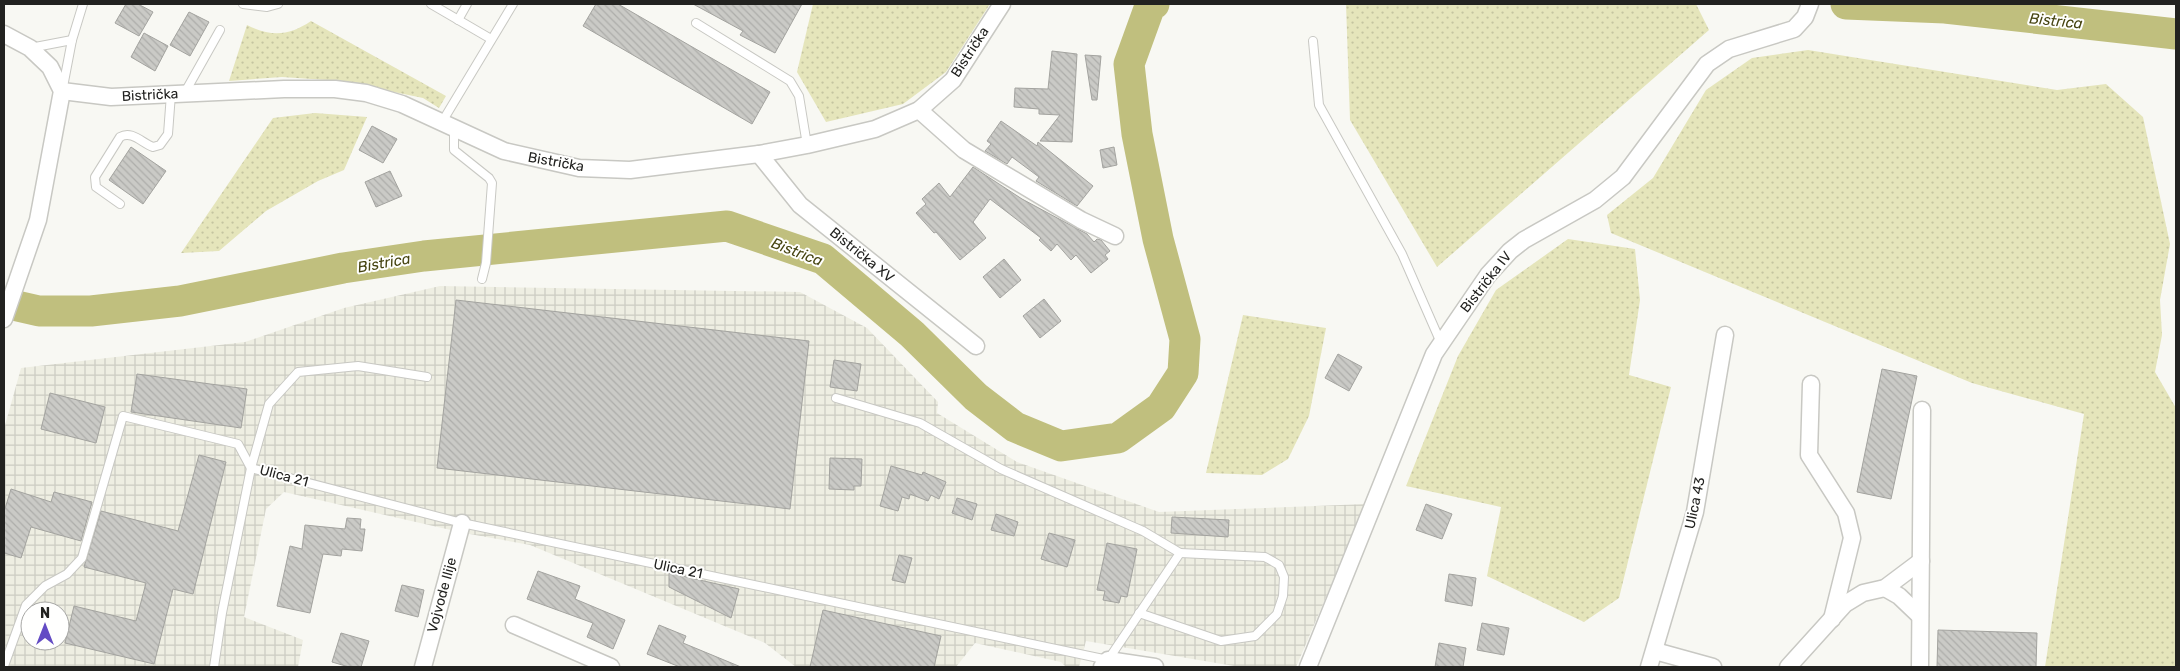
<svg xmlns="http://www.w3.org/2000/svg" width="2180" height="671" viewBox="0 0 2180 671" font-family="Rubik,sans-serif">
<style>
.industrial{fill:url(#industrial-grid);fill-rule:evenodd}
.grass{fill:url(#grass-dots)}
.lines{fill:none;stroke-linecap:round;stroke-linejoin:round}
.river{stroke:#c0bf7e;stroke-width:31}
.building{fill:url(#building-back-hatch);stroke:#a3a39f}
.lane-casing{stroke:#c8c8c3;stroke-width:10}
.street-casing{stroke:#c8c8c3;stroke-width:19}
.lane{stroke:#fff;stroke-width:8}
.street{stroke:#fff;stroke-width:16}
.labels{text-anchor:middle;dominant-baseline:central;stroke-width:4;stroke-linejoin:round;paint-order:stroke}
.street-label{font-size:14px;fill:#222220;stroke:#fffffe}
.water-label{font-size:15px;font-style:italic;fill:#464411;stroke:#fffffe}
</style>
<defs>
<pattern id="industrial-grid" width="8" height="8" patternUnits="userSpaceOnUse" patternTransform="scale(1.25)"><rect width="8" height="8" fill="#eeeee2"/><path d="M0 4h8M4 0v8" fill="none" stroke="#ccccc2"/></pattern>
<pattern id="grass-dots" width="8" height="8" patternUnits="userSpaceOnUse" patternTransform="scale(1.25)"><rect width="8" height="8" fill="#e5e5bb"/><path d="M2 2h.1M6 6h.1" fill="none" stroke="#c4c4a0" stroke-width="1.8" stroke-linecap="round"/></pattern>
<pattern id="building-back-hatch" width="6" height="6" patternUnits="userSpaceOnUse" patternTransform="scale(1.25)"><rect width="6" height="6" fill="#cacac6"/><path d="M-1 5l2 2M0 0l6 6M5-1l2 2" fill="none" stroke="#adadaa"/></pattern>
</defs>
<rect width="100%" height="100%" fill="#f8f8f3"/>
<path class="industrial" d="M440,286L800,292L867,328L938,402L937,413L1017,462L1159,512L1366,504L1296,667H1240L1086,641L1079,667H1066L1061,662L975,643L956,667H796L765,643L530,545L464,533L284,492L266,509L244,617L303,640L298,667H4V429L21,368L245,342L344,308ZM30,611H60V641H30Z"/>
<g class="grass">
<path d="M813,4H990L946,72L903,104L826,122L797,72Z"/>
<path d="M1346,4H1696L1709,30L1437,267L1350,120Z"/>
<path d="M311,21L446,96L439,108L423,98L341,81L282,77L229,81L247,25C271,37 289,36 311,21Z"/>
<path d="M1808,50L2057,90L2106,84L2143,117L2170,244L2160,300L2162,335L2155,372L2176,408V667H2045L2084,414L1972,383L1611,233L1607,215L1653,178L1706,90L1752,58Z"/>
<path d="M315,113L367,117L344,170L318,181L266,211L219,251L181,253L273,118Z"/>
<path d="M1568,239L1635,249L1640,300L1629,375L1671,387L1619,598L1584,622L1487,576L1501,507L1406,486L1458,356L1496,290Z"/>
<path d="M1243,315L1326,328L1309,416L1288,459L1262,475L1206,473Z"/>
</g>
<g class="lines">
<g class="river">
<path d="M1846,4L1945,8L2176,34"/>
<path d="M4,303L39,311H91L180,301L343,268L424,256L727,226L823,259L912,334L976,397L1015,427L1061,446L1118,438L1161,407L1183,373L1185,339L1158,239L1137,134L1129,64L1150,6L1154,4"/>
</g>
</g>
<g class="building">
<path d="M126,4H138L153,12L139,36L115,23Z"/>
<path d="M596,4H618L770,92L752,124L583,26Z"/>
<path d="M693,4H802L775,53L740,35L743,31Z"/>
<path d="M189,12L209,22L190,56L170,45Z"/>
<path d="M144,33L168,46L155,71L131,57Z"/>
<path d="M1052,51L1077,54L1072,142L1040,141L1060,115L1039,114V109L1014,107L1015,88L1048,89Z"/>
<path d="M1085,55L1101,56L1097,100H1092Z"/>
<path d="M1001,121L1037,146L1038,142L1093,186L1077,206L1036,181L1039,177L1012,157L1007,164L985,151L991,144L987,141Z"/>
<path d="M372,126L397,139L383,163L359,150Z"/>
<path d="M131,147L166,171L143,204L109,180Z"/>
<path d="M1114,147L1117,165L1103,168L1100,150Z"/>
<path d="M973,167L1022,199L1087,234L1094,242L1097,239L1101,240L1110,251L1105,255L1108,259L1091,273L1076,255L1071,260L1057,244L1051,251L1039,240L1041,238L990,199L973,222L986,238L960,260L936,232L934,233L916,213L926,204L922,199L939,183L950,197Z"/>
<path d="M390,171L402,196L376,207L365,182Z"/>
<path d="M1004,259L1021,280L1000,298L983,277Z"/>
<path d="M1044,299L1061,321L1040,338L1023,316Z"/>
<path d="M456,300L809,341L790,509L437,468Z"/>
<path d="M1338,354L1362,367L1349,391L1325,378Z"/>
<path d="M834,360L861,364L857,391L830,387Z"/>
<path d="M1882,369L1917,376L1891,499L1857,492Z"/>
<path d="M137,374L247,389L241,428L131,412Z"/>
<path d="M50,393L105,407L96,443L41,429Z"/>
<path d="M199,455L226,462L193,594L173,589L154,664L65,643L74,606L136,621L146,583L84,567L101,511L178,531Z"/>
<path d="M830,458L862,459L861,486H854V490L829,489Z"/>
<path d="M891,466L922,475L923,472L946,482L939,499L931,495L928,501L910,494L909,499L902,497L898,511L880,506Z"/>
<path d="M11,489L51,502L54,492L92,502L81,541L31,527L21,558L4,553V512Z"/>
<path d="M957,498L977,504L972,520L952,513Z"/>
<path d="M1426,504L1452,514L1442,539L1416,530Z"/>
<path d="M996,514L1018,522L1014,536L991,530Z"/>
<path d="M1172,517L1229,520L1228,537L1171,533Z"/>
<path d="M347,518L361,519L360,529H365L362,551L342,549L341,556L323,554L310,613L277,606L290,546L302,549L305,525L345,529Z"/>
<path d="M1049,533L1075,540L1067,567L1041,559Z"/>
<path d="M1107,543L1137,549L1127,597L1121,596L1119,603L1103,600L1105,591L1097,590Z"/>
<path d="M899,555L912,558L905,583L892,580Z"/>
<path d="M538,571L580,586L575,599L625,620L613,649L587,637L593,623L527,599Z"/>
<path d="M669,573L739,589L731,618L669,587Z"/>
<path d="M1449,574L1476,578L1472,606L1445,601Z"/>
<path d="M402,585L424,590L418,617L395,611Z"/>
<path d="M823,610L941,636L934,667H810Z"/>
<path d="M1482,623L1509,628L1504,655L1477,650Z"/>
<path d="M659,625L686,636L683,643L741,667H680L647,654Z"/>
<path d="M1938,630L2037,633L2036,667H1937Z"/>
<path d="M341,633L369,641L361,667H349L332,662Z"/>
<path d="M1439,643L1466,648L1463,667H1435Z"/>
</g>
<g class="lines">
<defs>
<g id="lane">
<path d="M243,4L267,7L278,4"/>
<path d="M431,4L491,39"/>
<path d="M458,20L467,4"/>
<path d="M696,23L790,81L799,96L807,145"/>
<path d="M1313,41L1319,105L1402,254L1441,343"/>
<path d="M30,48L72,40"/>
<path d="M63,87L72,40L83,4"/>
<path d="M184,94L220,30"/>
<path d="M442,122L513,4"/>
<path d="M454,128V150L489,178L492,183L486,263L482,279"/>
<path d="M120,204L96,187L95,177L120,137C132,130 142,143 153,147L160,145L168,134L171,94"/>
<path d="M251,468L462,523L1108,660L1180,553L1143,531L1001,469L920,423L836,398"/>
<path d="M1139,613L1221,641L1255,636L1277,614L1283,596L1284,577L1279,565L1265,557L1180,553"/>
<path d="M4,666L26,605L45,586L67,574L82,558L123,416L238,444L251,468"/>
<path d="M214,667L222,613L251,468L269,404L298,372L358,366L427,377"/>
</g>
<g id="street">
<path d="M4,34L30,48L50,67L62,91L38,220L4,319"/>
<path d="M62,91L111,97L284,89H335L366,93L402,104L504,151L579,168L630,170L759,154L807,145L875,129L919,110L953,80L1002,4"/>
<path d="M919,110L964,150L1081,220L1115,236"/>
<path d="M759,154L800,205L976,346"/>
<path d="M1811,384L1809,455L1846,513L1852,538L1832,619"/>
<path d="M1885,588L1899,596L1920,616"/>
<path d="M514,625L611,667"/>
<path d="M1655,651L1713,667"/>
<path d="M423,667L462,523"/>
<path d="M1102,667L1108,660L1155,667"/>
<path d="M1308,667L1434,354L1488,275L1510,251L1524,240L1595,200L1623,177L1707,64L1729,49L1794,29L1805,17L1810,4"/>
<path d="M1649,667L1695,512L1725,335"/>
<path d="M1788,667L1845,604L1863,593L1885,588L1921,561"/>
<path d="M1920,667L1922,410"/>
</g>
</defs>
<use href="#lane" class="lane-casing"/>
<use href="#street" class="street-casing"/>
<use href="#lane" class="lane"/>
<use href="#street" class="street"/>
</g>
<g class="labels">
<g class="street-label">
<text transform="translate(970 52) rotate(-57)">Bistrička</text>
<text transform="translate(150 95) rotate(-3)">Bistrička</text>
<text transform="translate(556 162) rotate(10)">Bistrička</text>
<text transform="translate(862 255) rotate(39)">Bistrička XV</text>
<text transform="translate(1486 282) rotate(-52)">Bistrička IV</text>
<text transform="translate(284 476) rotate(15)">Ulica 21</text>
<text transform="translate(1695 503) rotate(-78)">Ulica 43</text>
<text transform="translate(678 569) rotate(12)">Ulica 21</text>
<text transform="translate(442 595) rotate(-75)">Vojvode Ilije</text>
</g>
<g class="water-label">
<text transform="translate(2056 21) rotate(6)">Bistrica</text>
<text transform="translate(797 252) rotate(21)">Bistrica</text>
<text transform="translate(384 263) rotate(-10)">Bistrica</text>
</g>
</g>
<rect width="2180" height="671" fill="none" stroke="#222220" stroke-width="10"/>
<g transform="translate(45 626)"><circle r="24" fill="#fffffe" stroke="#a7a7a5"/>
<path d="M0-4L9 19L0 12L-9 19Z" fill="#634bc4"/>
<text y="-8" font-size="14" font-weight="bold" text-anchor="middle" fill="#222220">N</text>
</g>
</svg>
